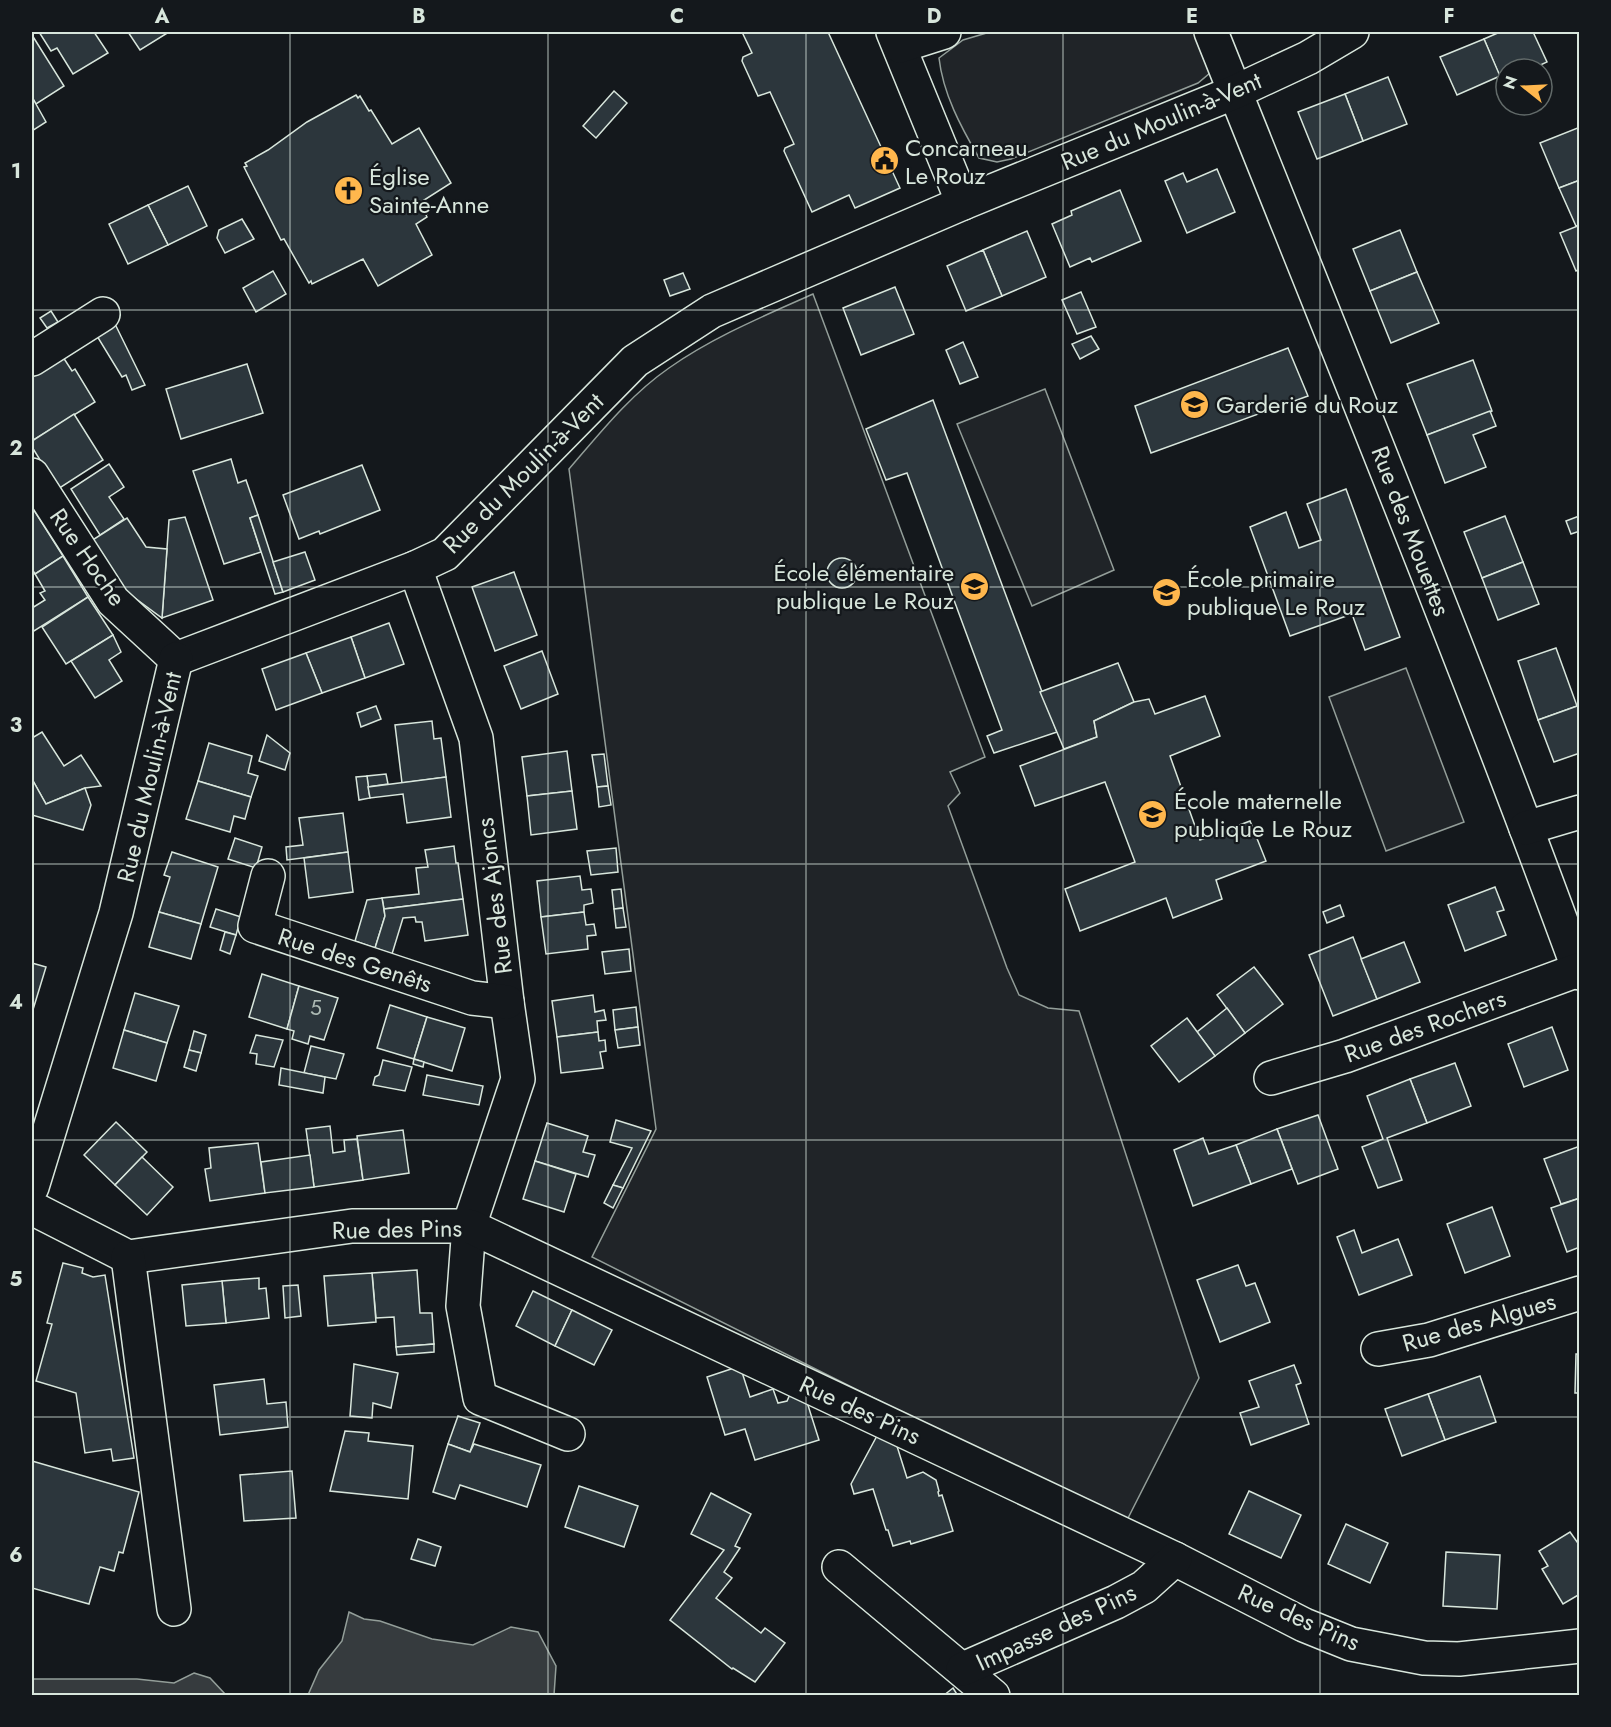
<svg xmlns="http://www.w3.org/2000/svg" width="1611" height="1727" viewBox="0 0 1611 1727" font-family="Jost,sans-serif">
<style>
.green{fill:#202428;stroke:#939e99;stroke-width:1.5}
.water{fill:#363b3e;stroke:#939e99;stroke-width:1.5}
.building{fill:#2c363c;stroke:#d8e6dc;stroke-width:1.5}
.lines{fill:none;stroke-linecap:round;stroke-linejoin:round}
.minor-casing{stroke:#d8e6dc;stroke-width:36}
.minor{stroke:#14181c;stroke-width:33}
.grid{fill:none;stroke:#d8e6dc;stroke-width:1.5;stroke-opacity:0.55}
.labels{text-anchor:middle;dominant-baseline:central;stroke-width:4.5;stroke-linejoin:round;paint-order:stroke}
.number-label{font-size:21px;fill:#adbab4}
.street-label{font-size:24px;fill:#d8e6dc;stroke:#14181c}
.poi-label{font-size:24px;fill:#d8e6dc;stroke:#14181c;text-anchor:start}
.neatline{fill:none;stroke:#d8e6dc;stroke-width:2}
.grid-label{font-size:20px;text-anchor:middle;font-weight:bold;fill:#d8e6dc}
</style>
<rect width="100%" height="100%" fill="#14181c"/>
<g class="green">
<path d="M990,32H1198L1210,73L1198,83L1011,159L997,162L979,158C961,127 943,94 939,58L963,40Z"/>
<path d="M813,294L985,757L950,772L960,793L948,806L1007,968L1019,995L1048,1008L1079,1011L1199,1378L1125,1524L592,1257L656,1129L569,469C600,433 630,395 669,368C713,337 764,316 813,294Z"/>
<path d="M1045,389L1114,570L1032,606L957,424Z"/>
<path d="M1406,668L1464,822L1386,851L1329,697Z"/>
</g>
<g class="water">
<path d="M349,1612L364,1619L380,1621L432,1639L473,1645L511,1627L538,1632L556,1666L554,1695H308L319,1670L342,1641Z"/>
<path d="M194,1673L210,1678L226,1695H32V1679H137L174,1683Z"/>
</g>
<g class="building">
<path d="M39,32H94L108,53L73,74L57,48L51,51Z"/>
<path d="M128,32H169L140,50Z"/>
<path d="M742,32H828L900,188L855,208L849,195L812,212L784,151L785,148L794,144L770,92L758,96L742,61L743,57L752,53Z"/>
<path d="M1500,32H1533L1547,62L1532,69H1506V80L1502,82L1484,39Z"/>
<path d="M32,35L64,86L36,104L32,97Z"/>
<path d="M1484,39L1500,76L1457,95L1440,57Z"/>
<path d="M1388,77L1407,124L1363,141L1345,94Z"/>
<path d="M614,91L627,103L596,138L583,126Z"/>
<path d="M1345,94L1363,141L1317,159L1298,112Z"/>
<path d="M356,95L358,98L360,96L369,111L371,110L392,144L419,128L451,183L421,202L428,213L426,215L427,217L416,224L432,255L378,286L363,259L312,284L311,281L309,283L284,239L281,240L252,183L244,167L247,166L245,163L268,150L307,122Z"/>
<path d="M32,97L46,122L32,131Z"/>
<path d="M1580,127V180L1559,188L1540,143Z"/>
<path d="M1217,169L1235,212L1187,233L1165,181L1183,173L1187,182Z"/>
<path d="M1580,180V225L1576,226L1559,188Z"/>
<path d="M188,186L207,226L168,245L148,205Z"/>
<path d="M1120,190L1141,241L1092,262L1090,258L1070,267L1052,224L1072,215L1071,211Z"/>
<path d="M148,205L168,245L128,264L109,224Z"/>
<path d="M242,219L254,239L225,253L217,238L219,230Z"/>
<path d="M1580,225V269L1576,271L1560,233Z"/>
<path d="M1400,230L1417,272L1370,291L1353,249Z"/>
<path d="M1027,231L1046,277L1002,296L983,250Z"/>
<path d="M983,250L1002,296L966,311L947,266Z"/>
<path d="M273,271L286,294L256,312L243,288Z"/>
<path d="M1417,272L1439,323L1391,343L1370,291Z"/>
<path d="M683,273L690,289L670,296L664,280Z"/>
<path d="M895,287L914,334L861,355L843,308Z"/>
<path d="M1081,292L1096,327L1077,334L1062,300Z"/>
<path d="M51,311L58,322L47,328L40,318Z"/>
<path d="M115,324L145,385L132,390L126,375L122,377L97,336Z"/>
<path d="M1091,336L1099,349L1080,359L1072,344Z"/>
<path d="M963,342L978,377L960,384L946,350Z"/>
<path d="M1288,348L1308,396L1151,453L1135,406Z"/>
<path d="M63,357L72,371L75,369L95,402L32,441V376Z"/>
<path d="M1473,360L1492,411L1427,435L1407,384Z"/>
<path d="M247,364L263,413L181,439L166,389Z"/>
<path d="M933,400L1057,732L994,753L987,736L1002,730L907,473L886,480L866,429Z"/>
<path d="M1490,411L1496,426L1473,435L1486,467L1445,483L1427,435Z"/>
<path d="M74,414L103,460L58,489L32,447V441Z"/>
<path d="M231,459L238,483L246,480L258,515L250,518L261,552L224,564L193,471Z"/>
<path d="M109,464L124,487L109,497L124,519L100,535L71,489Z"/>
<path d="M362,465L380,510L320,534L319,531L299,539L283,495Z"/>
<path d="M1346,489L1400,637L1365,650L1352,614L1290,636L1250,527L1286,512L1299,548L1321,540L1307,504Z"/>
<path d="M32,507L63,556L35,574L32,569Z"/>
<path d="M258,515L283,592L275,594L250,518Z"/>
<path d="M1505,516L1523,562L1482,578L1464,532Z"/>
<path d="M1579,516L1580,531L1571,534L1566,521Z"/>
<path d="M185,517L213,600L162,618L169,520Z"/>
<path d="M127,518L146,547L167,549L162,618L120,587L91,541Z"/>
<path d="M305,552L315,580L283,592L273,562Z"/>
<path d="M63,556L88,597L34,631L32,627V608L45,600L40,593L45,591L35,574Z"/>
<circle cx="842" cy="573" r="15"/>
<path d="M1523,562L1539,604L1498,620L1482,578Z"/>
<path d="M514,572L537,635L495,651L472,587Z"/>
<path d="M88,597L113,635L66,664L42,627Z"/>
<path d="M389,623L404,664L365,678L351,637Z"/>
<path d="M113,635L121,652L109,660L122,681L95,698L71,661Z"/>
<path d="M351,637L365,678L322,693L306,653Z"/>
<path d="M1556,648L1577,706L1538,720L1518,661Z"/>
<path d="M542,651L558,694L521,709L504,666Z"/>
<path d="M306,653L322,693L276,710L262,669Z"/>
<path d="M1118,663L1134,702L1094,721L1097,737L1064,749L1040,692Z"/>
<path d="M1205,696L1220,736L1170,756L1200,840L1250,821L1266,861L1216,880L1222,899L1173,918L1166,898L1080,931L1065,889L1135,862L1105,782L1035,806L1020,766L1097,737L1094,721L1134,702L1149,699L1155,714Z"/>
<path d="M1580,705V753L1554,762L1538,720Z"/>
<path d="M376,706L381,719L361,727L357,713Z"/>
<path d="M432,721L434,739L441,738L446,777L402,783L395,725Z"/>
<path d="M42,732L64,766L81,755L101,786L85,788L46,804L32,779V738Z"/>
<path d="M267,735L290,753L285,770L259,761Z"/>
<path d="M209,743L252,756L248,773L258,776L251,797L198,781Z"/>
<path d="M567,751L572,791L527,796L522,757Z"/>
<path d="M604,754L608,786L597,787L592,755Z"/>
<path d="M386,774L388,784L368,787L367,776Z"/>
<path d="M367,776L370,798L359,800L356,777Z"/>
<path d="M446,777L451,817L407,823L403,794L370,798L368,787Z"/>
<path d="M32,779L46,804L85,788L91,805L83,830L32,815Z"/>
<path d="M198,781L251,797L245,819L234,816L230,832L186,819Z"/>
<path d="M608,786L611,805L599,807L597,787Z"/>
<path d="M572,791L577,829L531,835L527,796Z"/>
<path d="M343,813L348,852L287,860L286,847L303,845L299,818Z"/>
<path d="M235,838L262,847L256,868L228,859Z"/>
<path d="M454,846L456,863H458L463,899L384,909L382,898L419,894L416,868L428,867L425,850Z"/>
<path d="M616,848L618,872L591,875L587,851Z"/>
<path d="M172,852L218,867L201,924L159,912L170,877L164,875Z"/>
<path d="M348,852L353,892L309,898L304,858Z"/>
<path d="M580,876L582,890L591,889L593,903L584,905V912L541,917L537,881Z"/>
<path d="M1495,887L1504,910L1497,912L1506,935L1465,951L1448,905Z"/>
<path d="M621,889L623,908L614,909L612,890Z"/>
<path d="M382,898L385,916L375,948L355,941L367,900Z"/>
<path d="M463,899L468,935L425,941L422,922H416L415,917L403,918L392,954L375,948L385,916L384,909Z"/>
<path d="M1340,905L1344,916L1327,923L1323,912Z"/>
<path d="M623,908L626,927L616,928L614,909Z"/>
<path d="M216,909L241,917L236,935L210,927Z"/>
<path d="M159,912L201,924L191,959L149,947Z"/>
<path d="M584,912L586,925L594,924L596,935L587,936L588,949L546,954L541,917Z"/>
<path d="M225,932L236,935L230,954L220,950Z"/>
<path d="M1353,937L1377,999L1333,1016L1309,955Z"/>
<path d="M1404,942L1420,982L1377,999L1361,959Z"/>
<path d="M629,949L631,971L605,974L602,952Z"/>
<path d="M32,963L46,967L32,1013Z"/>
<path d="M1254,967L1283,1004L1245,1033L1217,995Z"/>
<path d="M262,974L299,986L287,1029L249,1017Z"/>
<path d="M299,986L338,998L324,1040L310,1036L308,1044L292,1039L294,1031L287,1029Z"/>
<path d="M135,993L179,1006L167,1043L124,1030Z"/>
<path d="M593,995L595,1012L604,1010L606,1020L597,1021L598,1032L557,1037L552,1001Z"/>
<path d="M390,1005L427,1017L414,1059L377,1048Z"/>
<path d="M636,1007L638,1027L615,1030L613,1010Z"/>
<path d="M1227,1008L1245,1033L1215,1056L1197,1032Z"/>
<path d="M427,1017L465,1028L452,1071L414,1059Z"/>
<path d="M1187,1018L1215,1056L1179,1082L1151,1046Z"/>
<path d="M638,1027L640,1045L618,1048L615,1030Z"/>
<path d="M1552,1027L1568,1070L1524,1087L1508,1044Z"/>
<path d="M124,1030L167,1043L156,1081L113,1068Z"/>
<path d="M194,1031L206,1035L201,1053L189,1050Z"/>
<path d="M598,1032L599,1041L605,1040L606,1051L600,1052L603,1068L561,1073L557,1037Z"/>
<path d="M256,1035L283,1040L274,1067L256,1064L257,1054L250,1053Z"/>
<path d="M311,1046L344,1054L336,1079L304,1073Z"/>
<path d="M189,1050L201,1053L196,1071L184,1067Z"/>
<path d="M414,1059L424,1062L423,1067L413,1064Z"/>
<path d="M383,1060L412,1067L405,1091L373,1085L375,1077L379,1075Z"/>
<path d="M1455,1063L1471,1106L1427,1123L1410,1079Z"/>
<path d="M281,1068L325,1077L323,1093L279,1085Z"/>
<path d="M427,1075L483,1086L479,1105L423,1095Z"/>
<path d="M1410,1079L1427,1123L1387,1138L1402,1180L1378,1188L1362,1147L1383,1139L1367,1096Z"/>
<path d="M1318,1115L1338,1169L1298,1184L1277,1129Z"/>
<path d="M616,1120L651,1131L623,1188L613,1185L632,1148L610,1142Z"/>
<path d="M116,1122L147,1152L115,1185L84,1155Z"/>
<path d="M547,1123L588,1136L583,1152L595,1155L588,1177L535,1161Z"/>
<path d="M330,1126L333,1153L345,1151L344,1140L357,1139L363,1180L314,1187L306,1129Z"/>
<path d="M1277,1129L1292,1169L1251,1184L1236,1145Z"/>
<path d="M403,1130L409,1173L363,1180L357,1136Z"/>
<path d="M1203,1138L1209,1154L1236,1145L1251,1184L1193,1206L1174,1150Z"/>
<path d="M258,1143L265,1193L210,1201L205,1169L211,1168L209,1148Z"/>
<path d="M1580,1146V1198L1561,1204L1544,1159Z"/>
<path d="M310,1155L314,1187L265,1193L261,1162Z"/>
<path d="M142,1157L173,1187L147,1215L115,1185Z"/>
<path d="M535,1161L576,1174L564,1212L523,1199Z"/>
<path d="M613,1185L623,1188L613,1208L604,1203Z"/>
<path d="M1580,1198V1247L1567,1252L1551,1208Z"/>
<path d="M1492,1207L1510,1256L1465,1273L1447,1224Z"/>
<path d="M1354,1230L1362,1253L1398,1239L1412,1275L1359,1295L1337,1237Z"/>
<path d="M63,1263L83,1268L82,1273L93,1277L105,1275L134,1458L113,1461L111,1449L85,1453L76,1393L36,1381L52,1324L47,1323Z"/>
<path d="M1238,1265L1246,1286L1255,1283L1270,1322L1220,1342L1197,1280Z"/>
<path d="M417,1270L420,1313H432L434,1344L396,1347L394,1317L376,1318L372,1273Z"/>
<path d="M372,1273L376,1322L328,1326L324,1276Z"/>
<path d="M259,1278V1289L266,1288L269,1318L226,1323L222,1281Z"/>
<path d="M222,1281L226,1323L186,1326L182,1285Z"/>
<path d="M298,1285L301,1316L285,1318L283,1286Z"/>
<path d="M533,1291L572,1310L555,1346L516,1326Z"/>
<path d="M572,1310L612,1330L594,1365L555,1346Z"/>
<path d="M434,1344V1352L397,1355L396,1347Z"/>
<path d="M1576,1354H1580V1393H1575Z"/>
<path d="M354,1364L398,1373L391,1408L373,1403L372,1418L350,1416Z"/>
<path d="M1294,1365L1301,1383L1296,1385L1309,1424L1251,1445L1240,1413L1259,1407L1249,1381Z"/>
<path d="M740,1366L750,1397L773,1389L778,1403L787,1401L791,1392L806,1399L819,1440L755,1460L745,1429L725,1435L707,1377Z"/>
<path d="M1480,1376L1496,1422L1445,1440L1428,1394Z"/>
<path d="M264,1379L267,1404L286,1402L288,1427L220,1435L214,1385Z"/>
<path d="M1428,1394L1445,1440L1402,1456L1385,1409Z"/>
<path d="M458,1416L480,1423L470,1452L448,1444Z"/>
<path d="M345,1431L369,1433L368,1441L413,1446L408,1499L330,1491Z"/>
<path d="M878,1434L896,1443L907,1478L923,1472L936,1480L939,1491L938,1492L939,1496L942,1495L953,1531L911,1544L910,1541L893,1546L888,1530H886L873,1489L854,1494L851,1484Z"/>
<path d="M448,1444L470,1452L474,1444L541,1465L527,1507L460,1485L455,1499L433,1492Z"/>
<path d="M32,1461L139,1492L123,1553L119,1552L114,1571L100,1567L89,1604L32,1588Z"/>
<path d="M292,1471L296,1518L244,1521L240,1475Z"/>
<path d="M579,1486L638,1506L624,1547L565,1527Z"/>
<path d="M1249,1491L1301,1515L1281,1558L1229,1534Z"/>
<path d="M711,1493L751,1514L735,1546L740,1548L724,1572L732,1578L716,1598L761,1633L765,1628L785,1643L755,1682L733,1668L732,1669L670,1620L724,1550L691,1534Z"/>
<path d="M1346,1524L1388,1543L1370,1583L1328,1564Z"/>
<path d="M1570,1532L1580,1546V1594L1563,1604L1542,1569L1548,1566L1539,1551Z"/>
<path d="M418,1539L441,1547L435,1566L411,1559Z"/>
<path d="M1446,1552L1500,1555L1497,1609L1443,1606Z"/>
<path d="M953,1688L958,1696H943Z"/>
</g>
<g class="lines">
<defs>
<g id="minor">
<path d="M893,32L963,203"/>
<path d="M1211,32C1336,345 1464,656 1580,973"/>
<path d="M900,46L944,32"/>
<path d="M32,359L103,314"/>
<path d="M32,475L113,601L176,659"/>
<path d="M415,568L476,738L507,1002L518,1079L469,1226L463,1306L480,1398L568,1434"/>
<path d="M176,659L415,568L445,554L635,361L712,311L963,203L1235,92L1308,58L1352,32"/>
<path d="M1526,828L1580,812"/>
<path d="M268,876L255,926L472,998L507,1002"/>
<path d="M1271,1078L1345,1056L1578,970"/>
<path d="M32,1187L116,913L176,659"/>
<path d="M32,1208L128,1257L352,1226H469L1175,1559L1304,1625L1351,1644L1424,1658L1459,1659L1580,1646"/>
<path d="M128,1257L174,1609"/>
<path d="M1378,1349L1429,1340L1580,1293"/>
<path d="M839,1567L993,1696"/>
<path d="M963,1669L1116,1602L1144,1587L1175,1559"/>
</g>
</defs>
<use href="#minor" class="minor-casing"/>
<use href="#minor" class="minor"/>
</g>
<path class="grid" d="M290,32V1696M548,32V1696M806,32V1696M1063,32V1696M1320,32V1696M32,310H1580M32,587H1580M32,864H1580M32,1140H1580M32,1417H1580"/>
<defs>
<symbol id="civic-disc" viewBox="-11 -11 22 22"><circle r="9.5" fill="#ffb74d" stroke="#14181c"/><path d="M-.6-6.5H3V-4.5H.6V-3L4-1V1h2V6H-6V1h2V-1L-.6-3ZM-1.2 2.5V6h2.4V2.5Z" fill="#111"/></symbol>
<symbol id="church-disc" viewBox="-11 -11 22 22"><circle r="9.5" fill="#ffb74d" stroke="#14181c"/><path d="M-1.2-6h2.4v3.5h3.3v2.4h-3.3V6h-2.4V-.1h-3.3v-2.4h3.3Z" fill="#111"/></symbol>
<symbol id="school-disc" viewBox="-11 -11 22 22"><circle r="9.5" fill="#ffb74d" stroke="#14181c"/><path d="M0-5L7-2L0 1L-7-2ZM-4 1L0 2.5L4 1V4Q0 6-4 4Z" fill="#111"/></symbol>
</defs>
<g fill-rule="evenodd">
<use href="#civic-disc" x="868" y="144" width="33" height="33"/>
<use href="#church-disc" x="332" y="174" width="33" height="33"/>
<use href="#school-disc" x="1178" y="388" width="33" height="33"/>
<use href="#school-disc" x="958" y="570" width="33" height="33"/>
<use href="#school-disc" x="1150" y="576" width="33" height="33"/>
<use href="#school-disc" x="1136" y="798" width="33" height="33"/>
</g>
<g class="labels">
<g class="number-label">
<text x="316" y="1008">5</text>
</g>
<g class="street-label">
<text transform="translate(1161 121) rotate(-23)">Rue du Moulin-à-Vent</text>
<text transform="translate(523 473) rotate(-45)">Rue du Moulin-à-Vent</text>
<text transform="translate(1411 531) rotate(69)">Rue des Mouettes</text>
<text transform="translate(88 557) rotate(55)">Rue Hoche</text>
<text transform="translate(149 777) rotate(-77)">Rue du Moulin-à-Vent</text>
<text transform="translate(494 896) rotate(-97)">Rue des Ajoncs</text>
<text transform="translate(355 960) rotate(18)">Rue des Genêts</text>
<text transform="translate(1425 1026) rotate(-20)">Rue des Rochers</text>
<text transform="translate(397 1229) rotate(-1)">Rue des Pins</text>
<text transform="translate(1479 1322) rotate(-16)">Rue des Algues</text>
<text transform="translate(860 1410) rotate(25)">Rue des Pins</text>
<text transform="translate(1299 1617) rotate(24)">Rue des Pins</text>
<text transform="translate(1056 1627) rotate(-25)">Impasse des Pins</text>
</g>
<g class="poi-label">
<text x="905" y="147">Concarneau<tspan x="905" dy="28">Le Rouz</tspan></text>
<text x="369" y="176">Église<tspan x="369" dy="28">Sainte-Anne</tspan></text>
<text x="1216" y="404">Garderie du Rouz</text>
<text x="954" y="572" text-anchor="end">École élémentaire<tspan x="954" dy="28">publique Le Rouz</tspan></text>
<text x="1187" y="578">École primaire<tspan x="1187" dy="28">publique Le Rouz</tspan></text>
<text x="1174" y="800">École maternelle<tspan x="1174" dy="28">publique Le Rouz</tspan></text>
</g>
</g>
<rect width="1611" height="1727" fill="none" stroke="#14181c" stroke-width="66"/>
<g transform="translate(1524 87) rotate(288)"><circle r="28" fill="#14181c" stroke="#626a69" stroke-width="1.5"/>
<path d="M0-4.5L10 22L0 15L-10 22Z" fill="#ffb74d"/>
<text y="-9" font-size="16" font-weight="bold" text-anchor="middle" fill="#d8e6dc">N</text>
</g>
<rect x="33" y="33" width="1545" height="1661" class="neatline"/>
<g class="grid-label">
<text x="162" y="23">A</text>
<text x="419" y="23">B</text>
<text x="677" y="23">C</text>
<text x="934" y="23">D</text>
<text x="1192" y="23">E</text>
<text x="1449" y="23">F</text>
<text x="16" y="178">1</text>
<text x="16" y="455">2</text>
<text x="16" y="732">3</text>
<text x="16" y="1009">4</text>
<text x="16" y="1286">5</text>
<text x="16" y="1562">6</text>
</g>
</svg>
